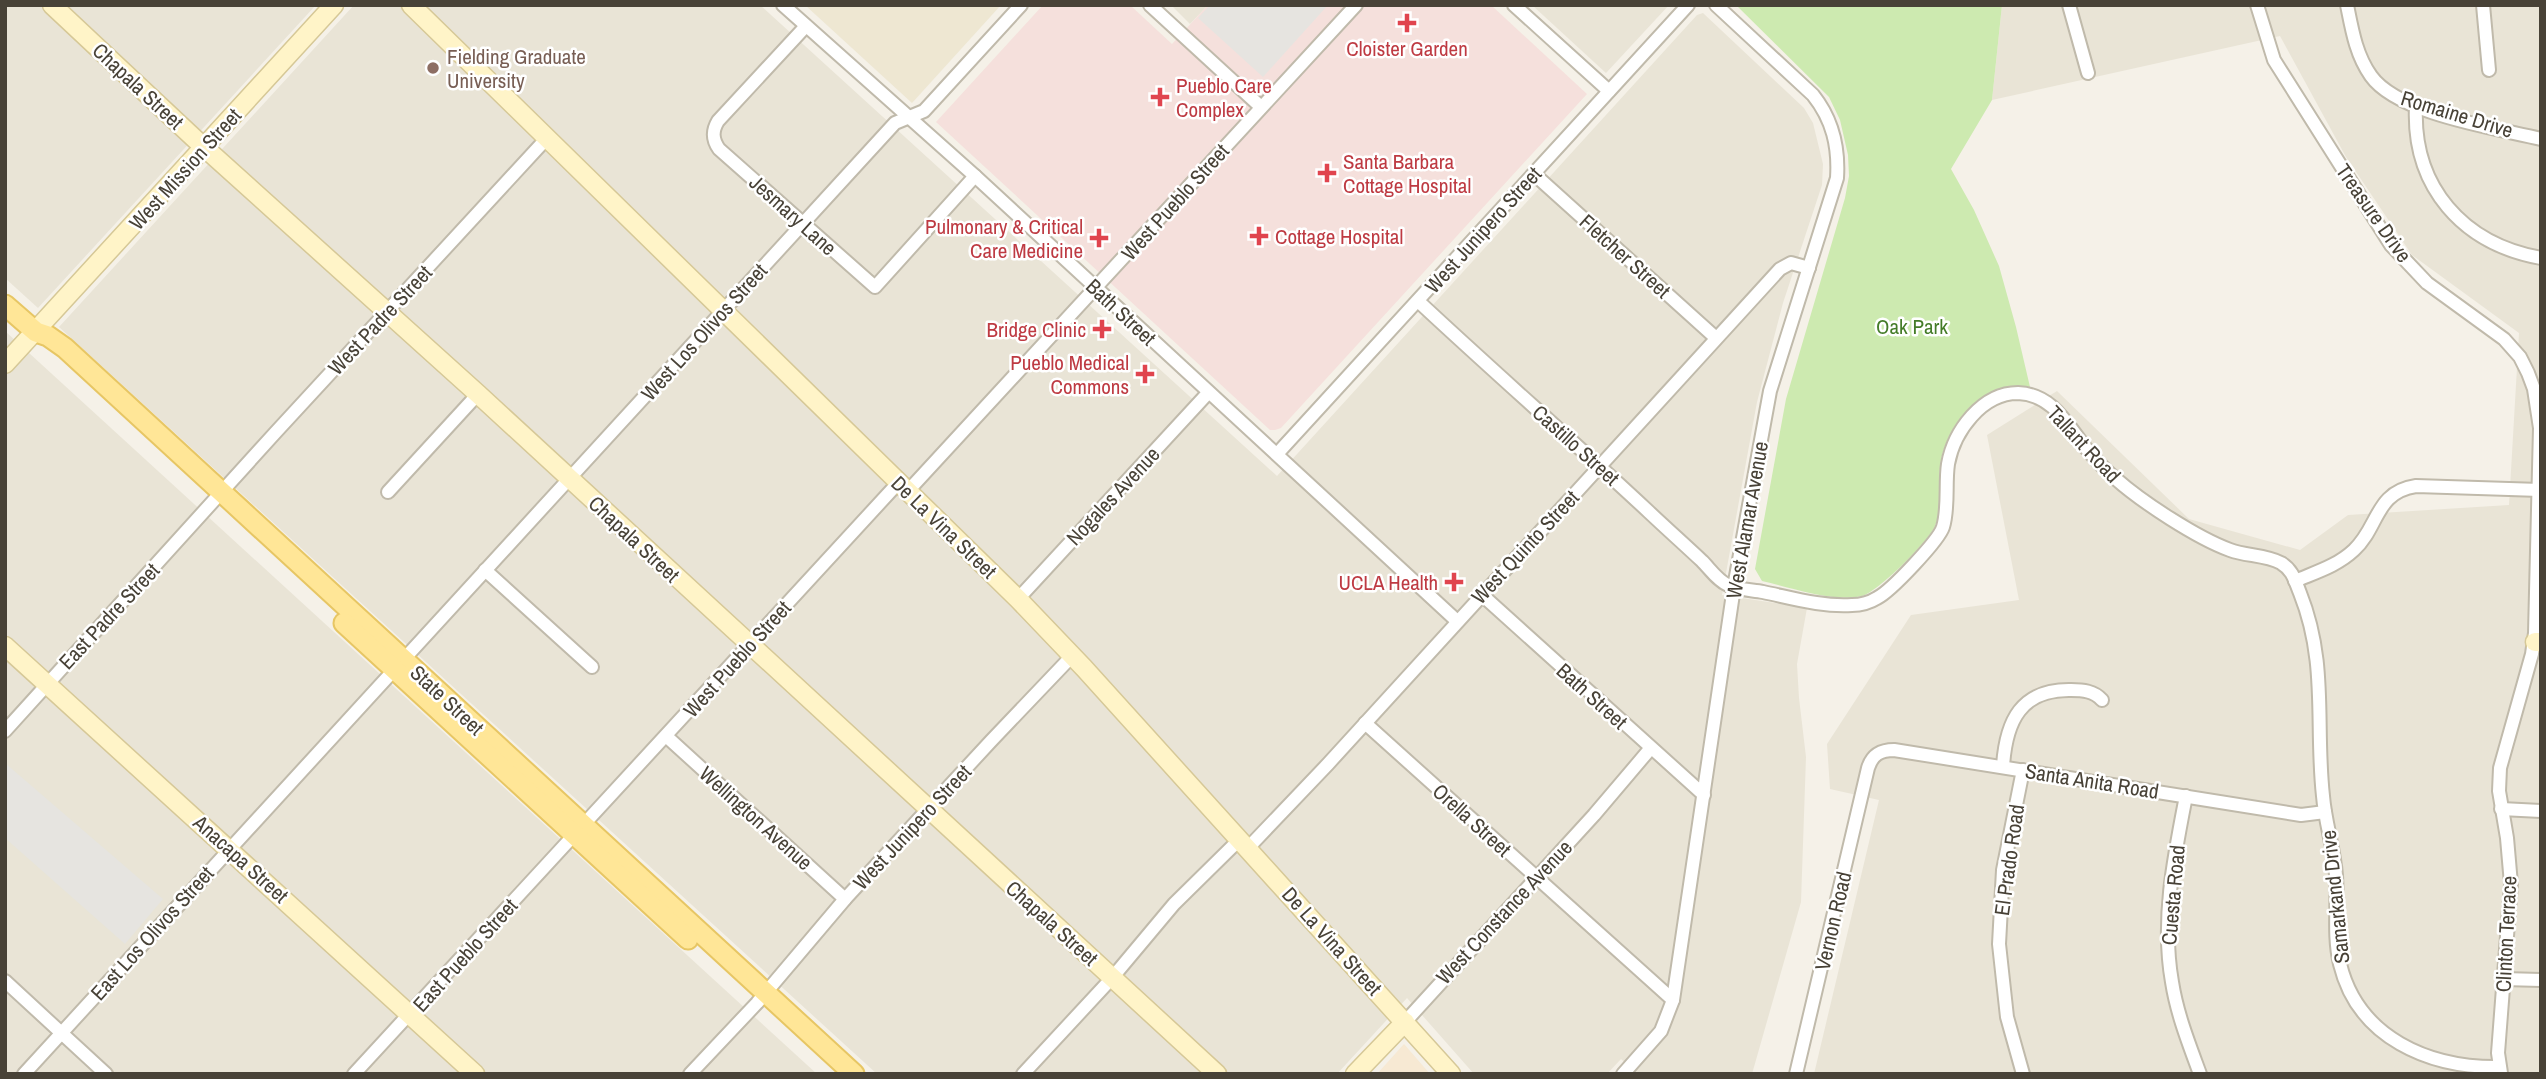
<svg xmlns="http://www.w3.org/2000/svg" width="2546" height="1079" viewBox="0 0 2546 1079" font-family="'Archivo Narrow',sans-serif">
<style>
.residential{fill:#e9e4d6}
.commercial{fill:#f7e9d3}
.education{fill:#eee7d2}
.medical{fill:#f5e0dc}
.green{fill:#cdeab0}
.parking{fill:#e6e4e0}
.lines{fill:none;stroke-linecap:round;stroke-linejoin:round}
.street-casing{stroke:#c0baab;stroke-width:16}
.secondary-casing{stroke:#d6c897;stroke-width:21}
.primary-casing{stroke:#e7c664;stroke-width:23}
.street{stroke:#fff;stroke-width:12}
.secondary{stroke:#fff4c8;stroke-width:18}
.primary{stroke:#ffe697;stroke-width:19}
.health-dot{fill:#e0444e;stroke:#fff;stroke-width:2.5}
.education-dot{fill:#8d6e63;stroke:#fff;stroke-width:2.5}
.labels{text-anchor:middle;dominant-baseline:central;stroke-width:5;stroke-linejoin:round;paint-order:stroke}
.health-label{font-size:21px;fill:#be3a42;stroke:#fff;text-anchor:end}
.education-label{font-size:21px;fill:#785e54;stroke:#fff;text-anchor:start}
.street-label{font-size:21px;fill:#484237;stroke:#fff}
.park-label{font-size:21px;fill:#447c28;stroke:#fff}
</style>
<rect width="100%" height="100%" fill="#f5f1e8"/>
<g class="residential">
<path d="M5,5H316L38,308L5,278Z"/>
<path d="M354,5H760L1277,476L1697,15L1703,13L1804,108L1813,123L1823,164L1822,185L1783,303L1757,402L1722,595L1807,608L1797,664L1799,698L1806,757L1801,902L1752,1074H1637L1621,1059L1607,1074H1474L1407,998L1337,1074H877L59,327Z"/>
<path d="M1171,5H1208L1190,24Z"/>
<path d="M1532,5H1669L1606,73Z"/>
<path d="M2002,5H2541V1074H1814L1879,800L1830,789L1827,744L1911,615L2019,600L1987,435L2057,391L2189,519L2300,550L2348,515L2509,505L2519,333L2412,255L2346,157L2280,36L1992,100Z"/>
<path d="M5,331L817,1074H5Z"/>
</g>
<path class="commercial" d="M1404,1044L1430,1074H1377Z"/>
<path class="education" d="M805,5H1001L912,103Z"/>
<path class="medical" d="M1043,5H1130L1172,44L1208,5H1491L1587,94L1281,428L1275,430H1270L936,122Z"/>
<path class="green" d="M1736,5H2002L1992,100L1951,169L1974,210L1999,266L2016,327L2030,387C1983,381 1945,423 1940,468C1938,486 1942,509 1935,526C1929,541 1878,592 1862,596C1834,603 1790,587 1762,581L1755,569L1786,399L1845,198L1849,176L1848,155L1840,120L1829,97Z"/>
<g class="parking">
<path d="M1210,5H1328L1263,77L1198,18Z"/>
<path d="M5,763L163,899L125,944L5,838Z"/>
</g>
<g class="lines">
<defs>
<g id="street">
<path d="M783,5L975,176L1457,621"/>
<path d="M1150,5L1261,107"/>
<path d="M1514,5L1609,91"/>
<path d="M2069,5L2088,73"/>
<path d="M2257,5L2274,60L2391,245L2427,283L2504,339L2520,357L2528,373L2534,389L2540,428L2535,633L2532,654L2500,768L2499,791L2507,838L2511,884L2498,1053L2501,1073"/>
<path d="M2347,5C2352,30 2356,55 2371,76C2398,114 2496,128 2541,139"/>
<path d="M2483,5L2489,70"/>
<path d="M806,26L718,121C712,131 712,139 719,149L875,287L975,176"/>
<path d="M2416,106C2412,187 2463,244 2541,258"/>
<path d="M1534,174L1716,338"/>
<path d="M1418,301C1494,372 1573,441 1649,512C1667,529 1685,545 1702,561C1710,569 1718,581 1728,585C1738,590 1753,590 1763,592C1792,598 1822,607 1852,605C1861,605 1869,603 1877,598C1891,591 1939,540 1943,527C1949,507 1945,484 1948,464C1954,431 1982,393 2018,393C2052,394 2067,424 2085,447C2095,459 2105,470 2116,479C2142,502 2197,538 2230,550C2246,556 2266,555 2281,563C2293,570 2295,581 2300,593C2328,663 2315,724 2323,796C2325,822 2334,848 2336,875C2338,905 2333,935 2340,964C2358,1038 2429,1068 2499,1067"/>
<path d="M1277,454L1688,5"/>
<path d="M908,491L1356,5"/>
<path d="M388,492L478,394"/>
<path d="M485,570L592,667"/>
<path d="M2295,581C2316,572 2337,566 2354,550C2379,527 2375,492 2416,486L2540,490"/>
<path d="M1481,594L1704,795"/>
<path d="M1018,599L1208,393"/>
<path d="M1365,723L1673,1000"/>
<path d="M5,731L275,433L547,138"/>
<path d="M666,736L845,899"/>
<path d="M2003,766C2006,721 2021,689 2071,690C2083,690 2094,691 2102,700"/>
<path d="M2186,796C2174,857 2161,920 2172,982C2177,1014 2189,1044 2200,1074"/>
<path d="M2501,809L2541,811"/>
<path d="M1248,848L1328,764L1780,269L1791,263L1809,268"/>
<path d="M2503,979L2541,980"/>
<path d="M5,981L106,1074"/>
<path d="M1405,1022L1594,815L1650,749"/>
<path d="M24,1074L895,123L924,111L1021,5"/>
<path d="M354,1074L899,482"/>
<path d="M690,1074L757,1003L845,899L991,741L1072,656"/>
<path d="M1023,1074L1112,978L1174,904L1240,839"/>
<path d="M1623,1074L1661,1031L1673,1000L1734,587L1770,391L1837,178C1839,147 1833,120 1813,95L1716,5"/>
<path d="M1796,1074L1868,768C1872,755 1880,750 1894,750L2301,815L2325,812"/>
<path d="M2023,1074L2007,1017L1999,944L2003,870L2023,770"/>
</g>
<g id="secondary">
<path d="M52,5L195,139L478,394L1217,1074"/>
<path d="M411,5L1018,599L1084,668L1451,1074"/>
<path d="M5,364L334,5"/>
<path d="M2535,642H2541"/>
<path d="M5,646L475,1074"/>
<path d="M1355,1074L1405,1022"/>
</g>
<g id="primary">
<path d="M5,305L36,332L48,336L65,348L854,1074"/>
<path d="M344,623L688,939"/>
</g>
</defs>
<use href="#street" class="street-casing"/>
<use href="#secondary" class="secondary-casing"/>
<use href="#primary" class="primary-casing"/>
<use href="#street" class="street"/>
<use href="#secondary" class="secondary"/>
<use href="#primary" class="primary"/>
</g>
<g class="health-dot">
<path d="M1403.5 12.5h7v7h7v7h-7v7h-7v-7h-7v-7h7z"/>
<path d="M1156.5 86.5h7v7h7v7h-7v7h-7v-7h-7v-7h7z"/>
<path d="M1323.5 162.5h7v7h7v7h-7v7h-7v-7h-7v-7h7z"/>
<path d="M1255.5 225.5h7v7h7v7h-7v7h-7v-7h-7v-7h7z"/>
<path d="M1095.5 227.5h7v7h7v7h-7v7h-7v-7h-7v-7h7z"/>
<path d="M1098.5 318.5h7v7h7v7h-7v7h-7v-7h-7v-7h7z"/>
<path d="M1141.5 363.5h7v7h7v7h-7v7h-7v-7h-7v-7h7z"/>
<path d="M1450.5 571.5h7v7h7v7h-7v7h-7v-7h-7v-7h7z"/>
</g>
<circle class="education-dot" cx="433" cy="68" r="7"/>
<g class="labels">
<g class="health-label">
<text x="1407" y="48" text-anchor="middle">Cloister Garden</text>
<text x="1176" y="85" text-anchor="start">Pueblo Care<tspan x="1176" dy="24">Complex</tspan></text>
<text x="1343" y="161" text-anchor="start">Santa Barbara<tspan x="1343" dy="24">Cottage Hospital</tspan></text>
<text x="1083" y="226">Pulmonary &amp; Critical<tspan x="1083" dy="24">Care Medicine</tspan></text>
<text x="1275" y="236" text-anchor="start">Cottage Hospital</text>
<text x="1086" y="329">Bridge Clinic</text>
<text x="1129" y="362">Pueblo Medical<tspan x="1129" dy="24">Commons</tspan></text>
<text x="1438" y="582">UCLA Health</text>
</g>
<g class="education-label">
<text x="447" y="56">Fielding Graduate<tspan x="447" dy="24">University</tspan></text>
</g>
<g class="street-label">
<text transform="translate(138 86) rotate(43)">Chapala Street</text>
<text transform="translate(2457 114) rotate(17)">Romaine Drive</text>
<text transform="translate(185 169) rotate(-48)">West Mission Street</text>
<text transform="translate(1175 202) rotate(-48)">West Pueblo Street</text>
<text transform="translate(2374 213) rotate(55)">Treasure Drive</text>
<text transform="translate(793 215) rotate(42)">Jesmary Lane</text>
<text transform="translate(1483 230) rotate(-48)">West Junipero Street</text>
<text transform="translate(1625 256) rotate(42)">Fletcher Street</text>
<text transform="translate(1121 312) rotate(43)">Bath Street</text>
<text transform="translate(380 320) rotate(-47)">West Padre Street</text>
<text transform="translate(704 332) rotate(-48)">West Los Olivos Street</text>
<text transform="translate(2084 444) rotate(47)">Tallant Road</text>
<text transform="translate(1576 445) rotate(42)">Castillo Street</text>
<text transform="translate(1113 496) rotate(-47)">Nogales Avenue</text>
<text transform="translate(1747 520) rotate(-80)">West Alamar Avenue</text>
<text transform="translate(944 527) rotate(44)">De La Vina Street</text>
<text transform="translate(634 539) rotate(43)">Chapala Street</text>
<text transform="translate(1525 547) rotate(-47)">West Quinto Street</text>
<text transform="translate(109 616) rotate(-47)">East Padre Street</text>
<text transform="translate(737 659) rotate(-48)">West Pueblo Street</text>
<text transform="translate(1592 696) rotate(42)">Bath Street</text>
<text transform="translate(447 700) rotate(43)">State Street</text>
<text transform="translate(2092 781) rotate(9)">Santa Anita Road</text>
<text transform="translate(756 818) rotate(42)">Wellington Avenue</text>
<text transform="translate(1472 820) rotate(42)">Orella Street</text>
<text transform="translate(912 827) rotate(-47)">West Junipero Street</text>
<text transform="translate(241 859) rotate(42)">Anacapa Street</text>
<text transform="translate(2009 860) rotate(-82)">El Prado Road</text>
<text transform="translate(2173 895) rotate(-85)">Cuesta Road</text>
<text transform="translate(2335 897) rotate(-96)">Samarkand Drive</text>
<text transform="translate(1504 912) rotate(-47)">West Constance Avenue</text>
<text transform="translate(1833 921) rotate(-77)">Vernon Road</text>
<text transform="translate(1052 923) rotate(42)">Chapala Street</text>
<text transform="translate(152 933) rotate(-48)">East Los Olivos Street</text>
<text transform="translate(2506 934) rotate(-87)">Clinton Terrace</text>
<text transform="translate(1332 941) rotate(48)">De La Vina Street</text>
<text transform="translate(465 955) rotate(-48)">East Pueblo Street</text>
</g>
<g class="park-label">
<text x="1912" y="326">Oak Park</text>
</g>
</g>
<rect width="2546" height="1079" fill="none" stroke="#484237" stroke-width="14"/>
</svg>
